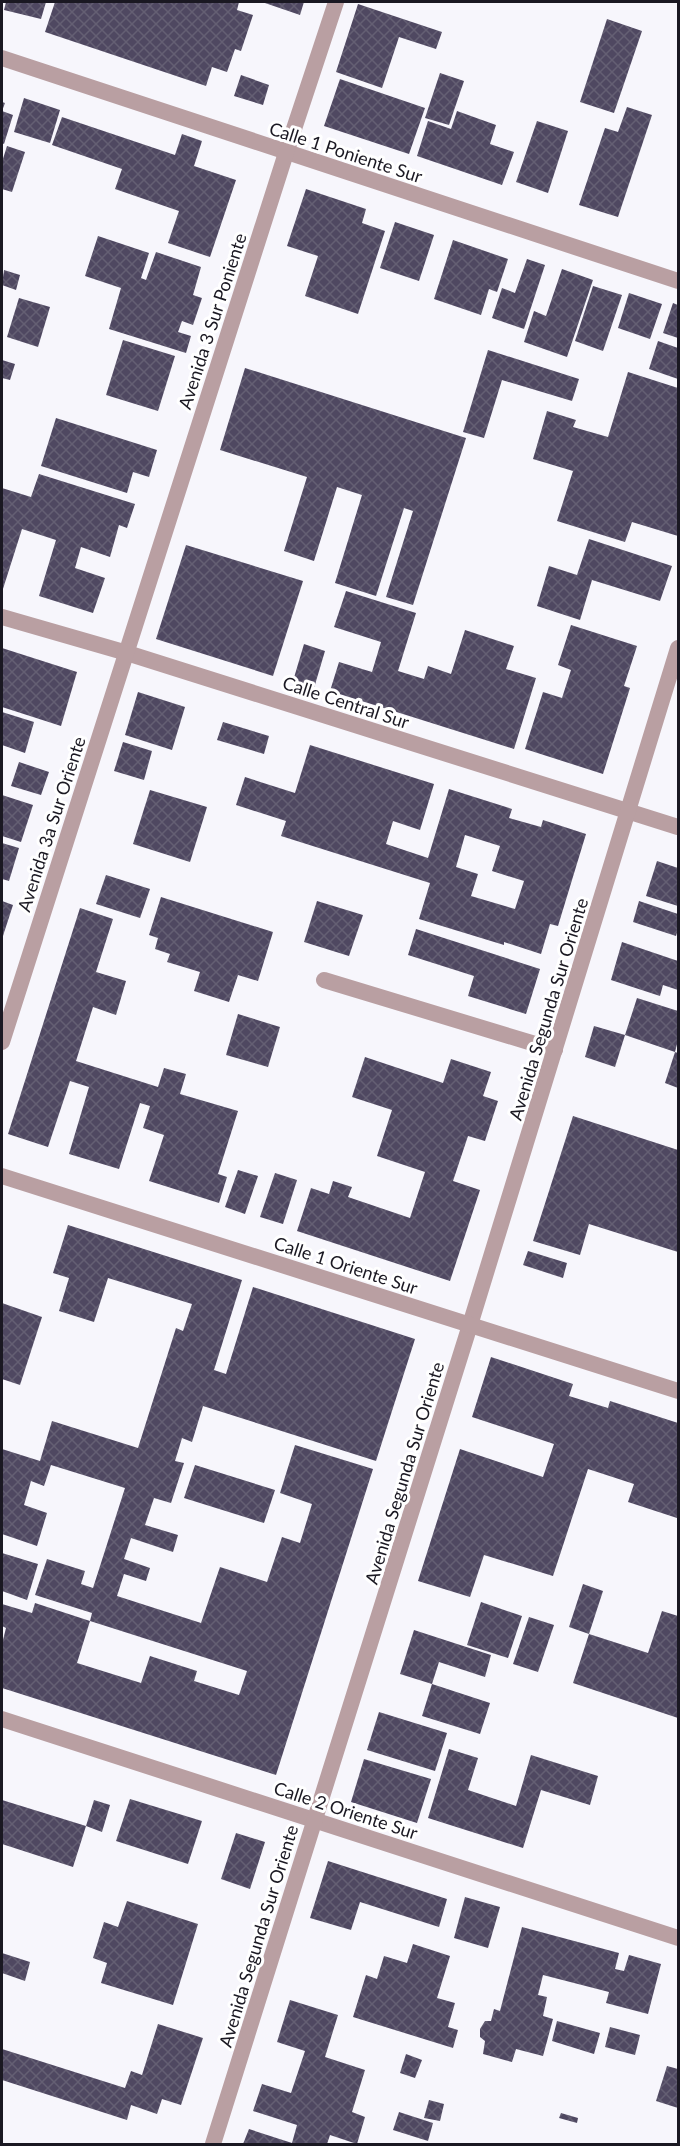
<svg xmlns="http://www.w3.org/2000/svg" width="680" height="2146" viewBox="0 0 680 2146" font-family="Lato,sans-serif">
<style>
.building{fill:url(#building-cross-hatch);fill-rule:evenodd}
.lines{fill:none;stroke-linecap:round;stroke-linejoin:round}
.minor{stroke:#b99fa2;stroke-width:16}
.tertiary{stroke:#b99fa2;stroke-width:16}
.labels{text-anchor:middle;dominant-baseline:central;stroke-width:6;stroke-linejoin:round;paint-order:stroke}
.street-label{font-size:18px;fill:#1a1822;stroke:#fff}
</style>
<defs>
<pattern id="building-cross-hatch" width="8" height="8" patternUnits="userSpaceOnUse" patternTransform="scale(1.5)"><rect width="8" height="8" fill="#4f4861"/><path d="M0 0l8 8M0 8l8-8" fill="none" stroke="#645f73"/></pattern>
</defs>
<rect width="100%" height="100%" fill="#f7f6fc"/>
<g class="building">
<path d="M6,2H46L41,19L4,10Z"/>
<path d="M55,2H239L237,10L253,15L241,51L235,49L227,72L212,67L206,86L45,32Z"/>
<path d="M262,2H304L300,15Z"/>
<path d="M358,4L442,32L436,49L399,37L382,88L336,72Z"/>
<path d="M607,19L642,31L614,113L580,102Z"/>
<path d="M440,73L464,81L449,125L425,118Z"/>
<path d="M241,75L269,85L263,105L234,96Z"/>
<path d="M340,79L425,108L409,154L324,126Z"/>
<path d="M24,98L60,110L50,143L14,132Z"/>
<path d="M2,102L5,103L2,111L13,115L4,144L2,143Z"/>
<path d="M627,107L652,115L618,217L579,205L605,128L618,132Z"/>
<path d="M457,111L496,125L490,144L514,152L502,185L417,156L428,121L451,129Z"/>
<path d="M62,117L175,155L182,134L202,141L194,166L236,180L210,257L168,243L179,211L115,189L122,169L52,145Z"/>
<path d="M537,121L568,131L548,193L516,182Z"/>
<path d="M7,146L25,152L12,192L2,189V162Z"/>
<path d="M306,189L366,209L362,223L385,231L358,314L305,296L318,256L287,246Z"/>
<path d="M395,222L434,235L419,281L380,268Z"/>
<path d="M98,236L149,253L141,278L146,280L156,252L201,267L193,295L202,298L193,325L182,321L178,332L191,336L186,353L109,329L121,288L85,276Z"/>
<path d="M453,240L508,259L497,292L489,289L481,315L434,299Z"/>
<path d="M527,259L545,265L524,329L492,318L502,288L515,293Z"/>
<path d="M562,269L593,280L567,357L524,342L534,311L546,316Z"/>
<path d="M4,270L20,275L16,290L2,285Z"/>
<path d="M593,286L622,295L603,351L575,341Z"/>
<path d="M629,293L662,304L650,339L618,328Z"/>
<path d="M19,298L50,307L38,347L7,337Z"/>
<path d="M673,303L678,305V338L663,333Z"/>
<path d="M123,340L175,356L158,411L106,395Z"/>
<path d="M658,341L678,348V379L649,369Z"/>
<path d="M488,350L579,379L572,401L502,380L484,438L463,432Z"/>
<path d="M2,360L15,364L10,380L2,378Z"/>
<path d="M245,368L466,438L413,605L386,597L413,511L404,508L376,596L335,583L362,495L337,487L314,561L284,551L307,477L220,450Z"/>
<path d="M628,372L678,388V536L632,522L625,542L557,521L573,471L533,459L547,411L576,420L573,427L608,437Z"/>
<path d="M56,418L157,450L149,477L133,472L127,493L41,466Z"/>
<path d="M39,474L135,504L127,528L119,525L110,557L81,547L75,568L105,578L93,613L39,596L56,540L22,529L2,592V488L31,497Z"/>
<path d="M589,539L672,566L660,601L592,580L580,620L537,606L549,566L577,575Z"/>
<path d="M186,545L303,581L273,676L156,639Z"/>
<path d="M346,591L416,613L398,671L424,679L428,666L451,674L465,630L514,646L506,669L536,678L514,749L330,691L339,662L372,672L381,642L334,627Z"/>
<path d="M571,625L637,646L624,686L630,688L603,774L525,749L543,692L562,698L571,670L558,665Z"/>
<path d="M304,644L325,651L314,688L293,681Z"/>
<path d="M2,648L77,672L61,726L2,707Z"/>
<path d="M138,692L185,707L172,750L125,735Z"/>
<path d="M2,712L34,722L25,753L2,745Z"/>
<path d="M223,722L269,736L264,754L217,740Z"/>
<path d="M123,742L152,751L144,780L114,771Z"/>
<path d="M310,745L434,784L420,830L393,821L386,844L428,858L449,789L512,809L509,818L541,827L543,820L586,834L558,926L550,924L541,954L504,942V945L419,919L430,883L281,836L286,821L236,805L245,777L295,793ZM465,835L500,846L492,871L524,881L515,909L471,896L478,874L456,867Z"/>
<path d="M19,762L49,772L41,795L11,786Z"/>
<path d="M150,790L207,807L190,862L133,844Z"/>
<path d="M2,795L33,805L21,842L2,836Z"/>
<path d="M2,843L19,848L9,881L2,879Z"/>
<path d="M657,861L678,868V906L646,896Z"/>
<path d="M106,875L150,889L140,918L96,904Z"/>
<path d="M161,897L273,932L258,981L238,975L229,1002L194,991L200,972L167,962L170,954L155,949L158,938L149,935Z"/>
<path d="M2,901L13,905L2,939Z"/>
<path d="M317,901L363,915L349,956L304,942Z"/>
<path d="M639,901L678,914V929L676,936L633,922Z"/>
<path d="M80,908L113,919L96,972L126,981L116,1015L93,1007L76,1061L158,1087L164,1068L186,1074L180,1094L238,1111L218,1174L227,1177L219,1203L149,1181L164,1135L143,1128L150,1106L140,1103L119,1169L69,1154L89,1087L70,1081L48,1147L8,1134Z"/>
<path d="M416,929L540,969L526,1014L468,996L474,976L408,955Z"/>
<path d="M622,942L678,961V990L663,985L660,996L611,980Z"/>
<path d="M637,998L678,1011V1040L675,1052L678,1053V1088L665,1083L675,1052L625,1035Z"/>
<path d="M238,1014L280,1027L268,1067L226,1055Z"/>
<path d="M594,1026L625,1035L615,1067L585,1057Z"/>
<path d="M365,1057L443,1083L451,1059L491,1072L483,1096L498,1101L485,1141L468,1136L453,1181L480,1190L450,1281L297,1231L311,1188L329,1194L333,1181L352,1187L348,1197L410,1218L425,1172L377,1156L392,1110L352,1097Z"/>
<path d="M573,1116L678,1150V1252L589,1224L580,1255L533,1241Z"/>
<path d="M238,1170L258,1176L245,1214L225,1207Z"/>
<path d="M275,1173L297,1180L283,1224L260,1217Z"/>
<path d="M68,1225L242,1280L214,1370L226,1374L253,1287L415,1339L376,1461L203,1406L192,1442L182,1438L175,1461L184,1463L171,1503L154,1498L145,1525L178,1535L173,1552L131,1538L124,1559L150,1568L146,1581L124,1574L117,1596L201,1623L220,1567L267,1582L282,1537L300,1543L312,1504L280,1493L295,1445L373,1469L276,1775L2,1688V1644L6,1628L2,1626V1604L32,1613L35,1603L90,1621L92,1613L35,1595L47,1559L85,1571L81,1584L93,1588L125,1488L51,1465L44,1486L31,1481L24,1505L47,1513L37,1546L2,1534V1449L40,1461L52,1421L138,1448L176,1328L183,1331L192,1304L108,1278L94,1322L59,1311L69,1278L53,1273ZM90,1621L247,1671L239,1695L194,1681L197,1671L150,1656L141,1683L77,1663Z"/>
<path d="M528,1251L567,1263L563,1278L523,1265Z"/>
<path d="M2,1303L42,1317L20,1385L2,1379Z"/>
<path d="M491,1357L573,1384L569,1396L608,1408L610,1401L678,1423L677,1518L628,1502L634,1484L588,1469L553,1576L484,1555L470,1597L418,1581L460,1449L543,1477L554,1444L472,1417Z"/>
<path d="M195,1465L275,1490L264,1523L184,1498Z"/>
<path d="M2,1553L38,1564L27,1600L2,1591Z"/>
<path d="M583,1584L603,1591L589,1634L569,1627Z"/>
<path d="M481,1602L522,1616L508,1658L467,1645Z"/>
<path d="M662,1611L678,1616V1718L573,1683L589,1634L648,1653Z"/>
<path d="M529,1617L554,1625L538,1672L513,1664Z"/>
<path d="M414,1630L491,1655L485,1677L439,1662L432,1684L490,1703L480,1734L422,1716L432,1684L400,1674Z"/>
<path d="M379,1712L447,1733L435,1771L367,1750Z"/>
<path d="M449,1749L478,1758L468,1790L516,1806L531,1755L598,1776L590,1805L541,1790L523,1848L428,1818Z"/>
<path d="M364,1759L431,1779L417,1823L351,1802Z"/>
<path d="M130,1799L202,1821L188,1864L116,1841Z"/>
<path d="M2,1800L86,1826L94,1800L110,1805L102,1832L86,1826L73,1867L2,1844Z"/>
<path d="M236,1833L265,1842L250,1889L221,1879Z"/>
<path d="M328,1861L447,1899L439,1927L360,1902L351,1930L310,1918Z"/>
<path d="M465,1897L500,1907L488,1948L454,1938Z"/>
<path d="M127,1901L198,1924L173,2005L101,1983L107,1963L93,1958L104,1922L118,1927Z"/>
<path d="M522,1927L619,1953L615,1969L624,1971L629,1955L661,1964L648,2014L606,2003L609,1992L543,1975L538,1995L547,1997L543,2016L553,2019L543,2056L516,2049L512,2062L483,2054L485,2041L480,2037V2029L485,2021H491L494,2009L500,2011Z"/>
<path d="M413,1944L450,1956L437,1998L455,2003L448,2027L458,2030L453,2048L353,2017L366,1975L377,1979L384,1956L407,1963Z"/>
<path d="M2,1953L30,1962L25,1981L2,1973Z"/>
<path d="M290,2000L338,2015L325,2057L365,2070L352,2112L365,2117L357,2144L330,2135L327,2144H243L249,2129L292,2143L297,2125L253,2111L262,2084L291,2093L305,2051L277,2042Z"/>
<path d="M557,2021L600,2033L594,2054L552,2041Z"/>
<path d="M158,2024L203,2038L181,2105L162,2099L157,2114L131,2105L127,2120L2,2080V2049L125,2088L131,2071L142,2075Z"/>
<path d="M610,2027L640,2035L635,2055L605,2047Z"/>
<path d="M406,2054L422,2060L415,2078L400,2073Z"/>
<path d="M667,2066L678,2069V2108L656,2101Z"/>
<path d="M429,2100L444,2104L440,2121L424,2118Z"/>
<path d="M399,2112L433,2123L428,2141L393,2130Z"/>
<path d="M561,2113L578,2118L577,2123L559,2118Z"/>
</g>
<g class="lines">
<g class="minor">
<path d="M2,58L678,281"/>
<path d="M2,617L127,653L678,827"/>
<path d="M324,980L555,1050"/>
<path d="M2,1042L286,153L336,2"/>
<path d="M2,1719L678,1938"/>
<path d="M213,2144L470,1325L678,648"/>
</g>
<path class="tertiary" d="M2,1176L678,1391"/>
</g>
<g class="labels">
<g class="street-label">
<text transform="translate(346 152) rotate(18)">Calle 1 Poniente Sur</text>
<text transform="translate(212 321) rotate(-72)">Avenida 3 Sur Poniente</text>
<text transform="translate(346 702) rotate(18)">Calle Central Sur</text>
<text transform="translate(51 824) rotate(-72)">Avenida 3a Sur Oriente</text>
<text transform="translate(548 1009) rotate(-73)">Avenida Segunda Sur Oriente</text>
<text transform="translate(346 1265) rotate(18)">Calle 1 Oriente Sur</text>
<text transform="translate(404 1473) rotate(-73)">Avenida Segunda Sur Oriente</text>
<text transform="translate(346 1810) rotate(18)">Calle 2 Oriente Sur</text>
<text transform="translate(258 1936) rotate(-73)">Avenida Segunda Sur Oriente</text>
</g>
</g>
<rect width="680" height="2146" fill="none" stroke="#1a1822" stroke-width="6"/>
</svg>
